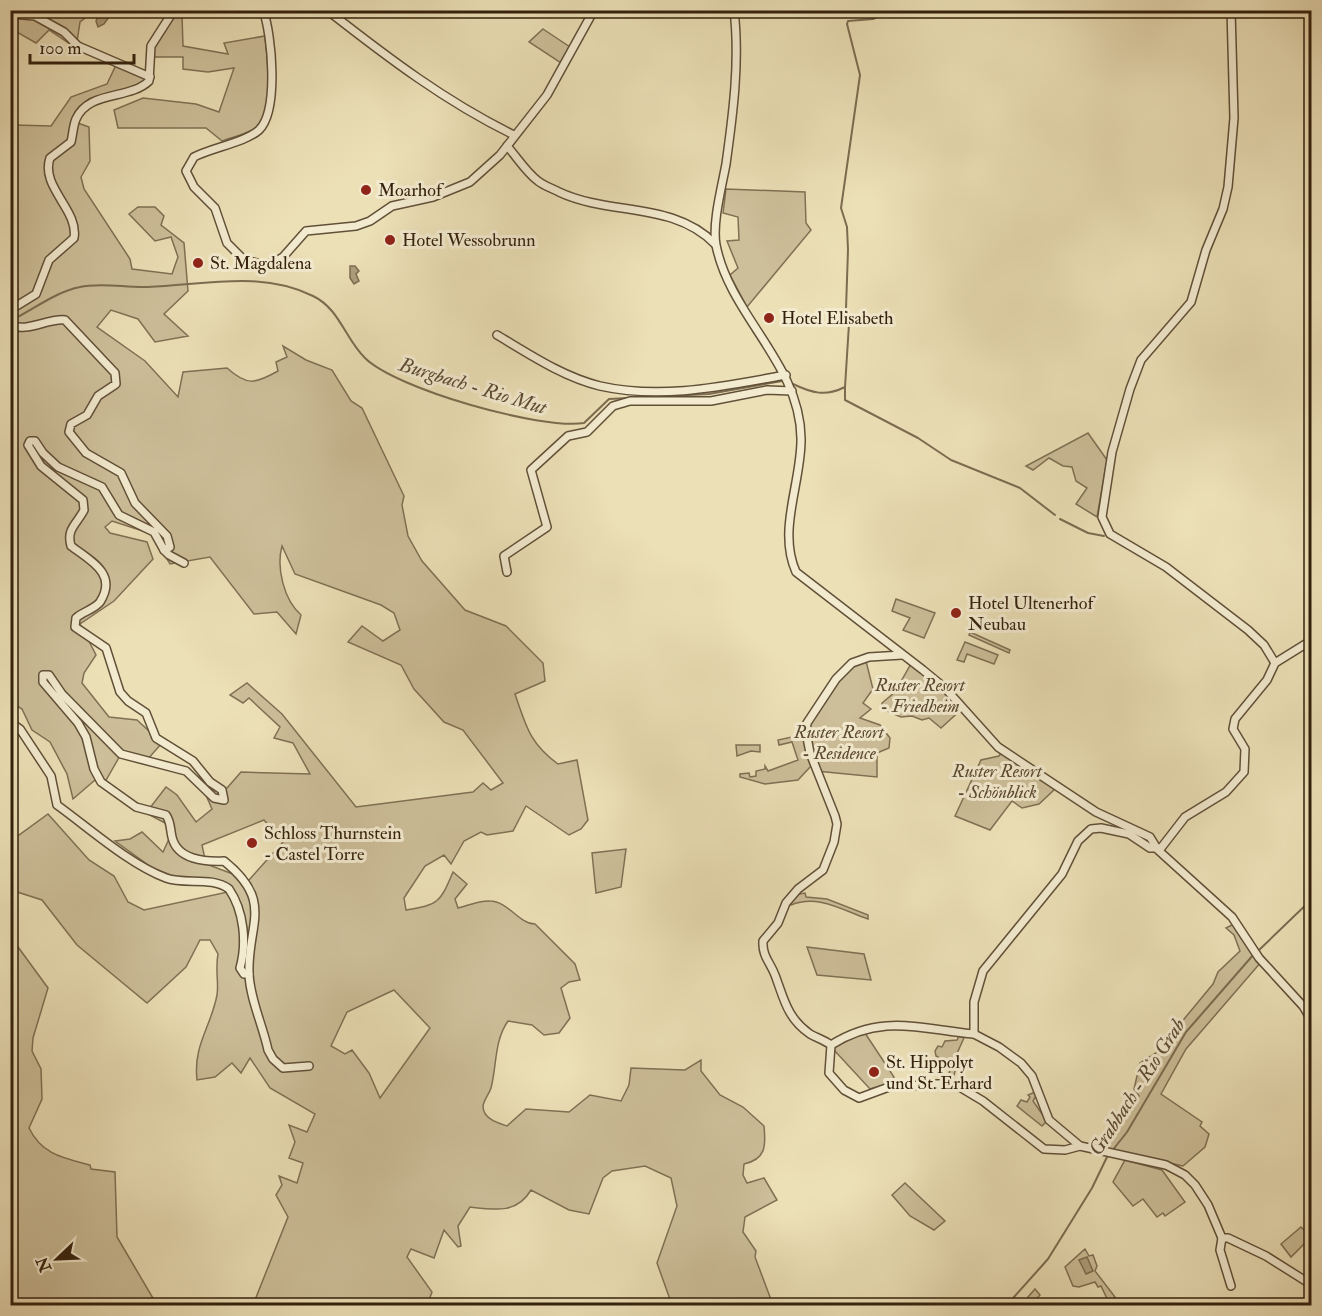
<svg xmlns="http://www.w3.org/2000/svg" width="1322" height="1316" viewBox="0 0 1322 1316" font-family="'IM FELL Double Pica',serif">
<style>
.green{fill:#cdbf9a;stroke:#807054;stroke-width:1.5;fill-rule:evenodd}
.water{fill:#ad9f7d;stroke:#7c6c50;stroke-width:1.5}
.lines{fill:none;stroke-linecap:round;stroke-linejoin:round}
.stream{stroke:#7c6c50;stroke-width:2}
.street-casing{stroke:#615038;stroke-width:10}
.street{stroke:#f3ebd0;stroke-width:7}
.poi-dot{fill:#8f2418;stroke:#f3ebd0;stroke-width:2}
.labels{text-anchor:middle;dominant-baseline:central;stroke-width:6;stroke-linejoin:round;paint-order:stroke}
.poi-label{font-size:18px;fill:#33200d;stroke:#f3ebd0;text-anchor:start}
.park-label{font-size:18px;font-style:italic;fill:#5a4830;stroke:#f3ebd0}
.water-label{font-size:20px;font-style:italic;fill:#5e4c34;stroke:#f3ebd0}
</style>
<rect width="100%" height="100%" fill="#ece0b7"/>
<filter id="stains"><feTurbulence type="fractalNoise" baseFrequency=".00333" numOctaves="4"/><feColorMatrix values="0 0 0 0 .2 0 0 0 0 .09 0 0 0 0 .02 0 0 0 .5 -.17"/></filter>
<radialGradient id="worn" r=".72"><stop offset=".6" stop-color="#630" stop-opacity="0"/><stop offset="1" stop-color="#630" stop-opacity=".3"/></radialGradient>
<g class="green">
<path d="M10,11H94L80,22L76,48L49,30L36,43L17,32L11,34Z"/>
<path d="M176,11H201L182,15L183,46L228,54L224,43L265,36C267,59 275,110 256,127C249,134 232,137 222,141L206,128H118L114,110L143,98L196,104L219,112L234,68L208,72L183,69V57H153L154,43Z"/>
<path d="M543,29L570,47L561,63L529,42Z"/>
<path d="M116,65L147,78L141,85L89,99L72,121L89,127L90,161L81,177L84,189L130,259L132,269L172,274L178,257L171,237L155,241L129,214L138,207H155L164,216L161,225L184,243L188,291L164,314L188,336L155,342L138,319L111,310L97,327L145,361L178,397L183,372L227,368C247,386 255,384 278,371L276,362L287,357L283,346L306,360L332,370L351,401L362,408L404,496L402,505L408,536L422,561L465,610L506,626L543,663L545,681L515,694C526,726 530,744 558,764L577,760L588,820L581,829L569,835L526,806L513,831L487,835L481,832L464,841L451,864L444,855L425,866L404,898L406,910C438,905 440,903 453,872L467,884L455,899L458,908C467,906 480,900 490,901C508,901 519,924 535,924L575,964L580,980L569,982L561,988L570,1018L559,1033L544,1035L532,1025L508,1021C494,1041 497,1065 491,1088C489,1094 484,1100 483,1106C483,1119 498,1123 507,1126L526,1109L569,1112L590,1095L621,1101L629,1085L631,1068L685,1070L701,1060V1071L720,1095L743,1107L764,1126C766,1146 766,1159 744,1164L743,1175L747,1183L764,1178L777,1200L745,1217L743,1232L756,1251L755,1257L773,1305H672L657,1263L677,1206L671,1178L645,1166L612,1171L603,1178L589,1214L569,1210L531,1190C517,1214 495,1210 470,1207L458,1226L461,1246L458,1247L444,1230L434,1258L411,1249L407,1257L432,1292L427,1305H253L288,1217L276,1195L282,1185L279,1176L297,1183L303,1163L289,1158L295,1142L289,1125L307,1132L315,1114L270,1088L250,1058L241,1073L232,1063L215,1077L197,1080C193,1045 211,1027 217,995C219,983 215,969 218,954L210,940H200L186,967L147,1003L77,945L42,900L17,892L11,901V841L48,814L89,860L114,876L128,902L144,910L228,892L225,882L177,878L151,867L115,841L130,839L142,832L163,852L169,839L167,824L146,813L166,787L177,795L196,822L212,809L205,793L227,788L241,772L310,774L293,743L274,738L280,727L249,698L243,703L230,695L247,683L282,714L356,807L473,792L483,783L491,790L503,783L463,730L444,722L414,689L401,665L348,642L362,626L383,641L400,630L394,613L381,605L295,574L282,546C276,568 284,600 301,615L296,634L277,612L254,614L210,557L170,564L152,534L112,521L105,527L110,533L147,542L153,559L114,601L80,624L96,655L84,673L82,683L109,717L137,720L162,743L147,760L121,754L105,782L95,780L73,799L67,774L50,742L32,730L22,709L11,702V128L14,125L51,126L71,97L107,84ZM264,820L283,842L249,880L206,864L202,845ZM394,990L430,1028L380,1098L369,1073L352,1050L345,1054L331,1046L347,1012Z"/>
<path d="M726,189L805,192L806,223L811,230L747,307L730,275L738,268L727,241L739,240L738,217L723,213Z"/>
<path d="M1088,433L1107,460L1097,517L1076,504L1087,488L1076,481L1072,467L1063,466L1049,458L1033,470L1026,466Z"/>
<path d="M896,599L935,613L924,638L903,630L910,618L892,611Z"/>
<path d="M970,632L1010,650L1009,653L969,635Z"/>
<path d="M965,642L998,655L994,664L967,654L964,662L957,660Z"/>
<path d="M865,657L873,689L863,703L871,709L860,718L880,725L890,738L889,748L877,753V777L816,771L807,723L846,668Z"/>
<path d="M912,662L963,708L941,728L929,718L922,720L912,716L901,717L882,709V703L895,692Z"/>
<path d="M801,735L804,736L811,766L798,780L765,784L740,777V774L749,773L750,777L756,776V771L765,769V766L768,771L798,760L792,742L779,745L778,740Z"/>
<path d="M736,745H760V752L751,751L737,756Z"/>
<path d="M1003,750L1056,788L1039,804L1022,808L1012,801L990,830L955,816L981,760L999,756Z"/>
<path d="M626,849L621,887L596,893L592,853Z"/>
<path d="M805,893L806,897L827,899L868,915V919C842,910 818,894 791,905L789,901L793,895Z"/>
<path d="M1236,923L1262,961L1186,1049L1161,1094L1202,1122L1200,1126L1209,1134L1205,1147L1183,1166L1104,1149L1139,1096L1134,1089L1140,1063L1156,1053L1213,984L1218,972L1240,951L1234,935L1226,928Z"/>
<path d="M10,936L48,988L33,1038L32,1051L41,1069L42,1099L29,1128C42,1155 64,1158 90,1165L91,1169L115,1172L117,1237L157,1305H11Z"/>
<path d="M807,947L864,954L871,980L817,975Z"/>
<path d="M865,1033L894,1077L891,1083L870,1089L834,1050L835,1046Z"/>
<path d="M959,1036L964,1038L954,1060L958,1062L954,1075L949,1073L952,1064L936,1056L935,1051L938,1046L942,1047L945,1041L957,1040Z"/>
<path d="M1035,1092L1036,1096L1033,1101L1047,1121L1042,1126L1017,1106L1021,1100L1027,1102L1030,1097L1028,1095Z"/>
<path d="M1125,1160L1162,1170L1185,1202L1165,1216L1163,1213L1157,1217L1143,1199L1133,1206L1113,1182Z"/>
<path d="M905,1183L945,1221L934,1230L910,1216L892,1195Z"/>
<path d="M1301,1227L1311,1237L1291,1257L1281,1244Z"/>
<path d="M1085,1249L1089,1256L1093,1255L1097,1266L1095,1271L1115,1297L1110,1305L1101,1286L1098,1287L1095,1282L1079,1287L1073,1286L1065,1267Z"/>
<path d="M1035,1289L1040,1295L1031,1305H1021Z"/>
</g>
<g class="water">
<path d="M100,11H108L109,17L104,24L98,27L96,21Z"/>
<path d="M350,266H355L359,271L356,274L359,281L354,284L350,278Z"/>
<path d="M1087,1257L1093,1271L1086,1274L1079,1260Z"/>
</g>
<g class="lines">
<g class="stream">
<path d="M10,321C33,310 55,292 80,287C101,282 126,288 148,287C204,285 261,270 313,296C340,309 345,339 365,358C396,389 541,430 584,423L609,399L709,394L782,381"/>
<path d="M793,384C812,393 825,397 845,387L849,324L846,309L848,250L847,227L841,208L860,75L847,24L848,21L873,19L892,10"/>
<path d="M845,387V400L918,438L951,460L1020,488L1055,515"/>
<path d="M1060,519L1088,533L1104,536"/>
<path d="M1258,951L1312,899"/>
<path d="M1112,1151L1127,1132L1186,1032L1254,954"/>
<path d="M1006,1306L1048,1259L1092,1188L1108,1155"/>
</g>
<defs>
<g id="street">
<path d="M263,10C272,34 279,111 259,130C246,142 211,148 194,157L186,171L194,187L215,208L227,243L243,259L263,265L275,262L283,257L306,231L356,226L370,221L392,206L433,197L470,182L500,155L547,95L594,10"/>
<path d="M327,10C387,57 446,102 514,135"/>
<path d="M734,10C740,61 733,114 726,164C722,186 712,223 716,245C730,316 800,363 801,438C802,481 777,530 796,572L923,670L945,688L998,747L1096,812L1150,837L1158,850L1232,917L1259,958L1303,1006L1312,1021"/>
<path d="M1231,10L1234,118L1228,187L1223,209L1206,250L1191,302L1141,360L1130,389L1112,452L1102,517L1110,534L1166,567L1248,630L1264,645L1275,663"/>
<path d="M10,14L35,16L64,32L78,46L150,77"/>
<path d="M507,146C517,157 526,172 538,181C544,186 552,188 559,192C610,216 673,201 715,244"/>
<path d="M10,310L36,294L49,260L74,238C79,210 40,187 50,158L71,142C73,134 73,126 76,119C89,90 129,100 149,81L151,46L174,10"/>
<path d="M10,325C26,333 48,318 65,320L115,373L116,384L98,396L87,415L71,424L69,432L86,453L121,473L135,503L167,536L170,547L164,550L154,532L119,515L102,487L58,467L43,453L35,441H30L28,445L41,466L83,500L84,510C77,524 66,529 71,546C91,561 118,574 100,602C95,609 82,612 76,618L75,627L106,648L120,692L128,701L146,713L156,738L193,761L210,782L222,790L224,800L214,798L186,771L121,754L62,694L49,675H43V682L78,723L86,737L94,769L101,782L136,807L166,815C171,822 170,829 172,837C177,860 206,862 224,861C275,902 247,924 249,974C250,999 263,1026 268,1050L273,1059L283,1068L309,1066"/>
<path d="M497,335C529,354 563,377 600,386C662,400 724,386 786,375"/>
<path d="M164,550L169,555L184,563"/>
<path d="M507,572L504,556L547,527L531,470L568,436L587,432L613,406L630,401H711L767,390L792,391"/>
<path d="M902,655L869,657L852,663L836,679L807,723L806,732L810,753L835,816L837,824L834,842L823,870L798,889L786,903L778,923L763,941C762,956 770,962 775,975C784,999 787,1018 810,1034C817,1038 824,1040 831,1045L829,1073L844,1090L859,1098L889,1087L953,1083L983,1101L1044,1149L1065,1150L1080,1146L1166,1165L1185,1175L1195,1185L1208,1205L1222,1238"/>
<path d="M10,722L20,729L51,776L57,805C89,828 129,864 166,878C185,885 212,876 229,889C244,911 247,943 240,968L244,974H249"/>
<path d="M974,1034L999,1047L1021,1063L1032,1076L1049,1120L1080,1146"/>
<path d="M831,1045C881,1013 920,1029 974,1034V1002L983,971L1062,874L1078,841L1091,829L1101,828L1129,834L1150,848H1161L1185,817L1226,792L1244,772L1245,749L1233,729L1235,719L1267,680L1275,663L1312,640"/>
<path d="M1222,1238H1228L1266,1256L1312,1285"/>
<path d="M1222,1238L1220,1250L1231,1286"/>
</g>
</defs>
<use href="#street" class="street-casing"/>
<use href="#street" class="street"/>
</g>
<g class="poi-dot">
<circle cx="366" cy="190" r="6"/>
<circle cx="390" cy="240" r="6"/>
<circle cx="198" cy="263" r="6"/>
<circle cx="769" cy="318" r="6"/>
<circle cx="956" cy="613" r="6"/>
<circle cx="252" cy="843" r="6"/>
<circle cx="874" cy="1072" r="6"/>
</g>
<g class="labels">
<g class="poi-label">
<text x="378" y="190">Moarhof</text>
<text x="402" y="240">Hotel Wessobrunn</text>
<text x="210" y="263">St. Magdalena</text>
<text x="781" y="318">Hotel Elisabeth</text>
<text x="968" y="603">Hotel Ultenerhof<tspan x="968" dy="21">Neubau</tspan></text>
<text x="264" y="833">Schloss Thurnstein<tspan x="264" dy="21">- Castel Torre</tspan></text>
<text x="886" y="1062">St. Hippolyt<tspan x="886" dy="21">und St. Erhard</tspan></text>
</g>
<g class="park-label">
<text x="920" y="685">Ruster Resort<tspan x="920" dy="21">- Friedheim</tspan></text>
<text x="839" y="732">Ruster Resort<tspan x="839" dy="21">- Residence</tspan></text>
<text x="997" y="771">Ruster Resort<tspan x="997" dy="21">- Schönblick</tspan></text>
</g>
<g class="water-label">
<text transform="translate(473 386) rotate(17)">Burgbach - Rio Mut</text>
<text transform="translate(1137 1087) rotate(-57)">Grabbach - Rio Grab</text>
</g>
</g>
<rect width="1322" height="1316" fill="none" stroke="#ece0b7" stroke-width="36"/>
<rect x="12" y="12" width="1298" height="1292" fill="none" stroke="#33200d" stroke-width="3"/>
<rect x="18" y="18" width="1286" height="1280" fill="none" stroke="#33200d" stroke-width="1.5"/>
<g transform="translate(57 1259) rotate(247)" stroke="#f3ebd0" stroke-width="4.5" paint-order="stroke">
<path d="M0-4.5L10 22L0 15L-10 22Z" fill="#33200d"/>
<text y="-9" font-size="16" font-weight="bold" text-anchor="middle" fill="#33200d">N</text>
</g>
<path d="M30 54v9h104v-9" fill="none" stroke="#33200d" stroke-width="3"/>
<text x="39" y="54" font-size="18" fill="#33200d" stroke="#f3ebd0" stroke-width="4.5" paint-order="stroke">100 m</text>
<rect width="100%" height="100%" filter="url(#stains)"/>
<rect width="100%" height="100%" fill="url(#worn)"/>
</svg>
